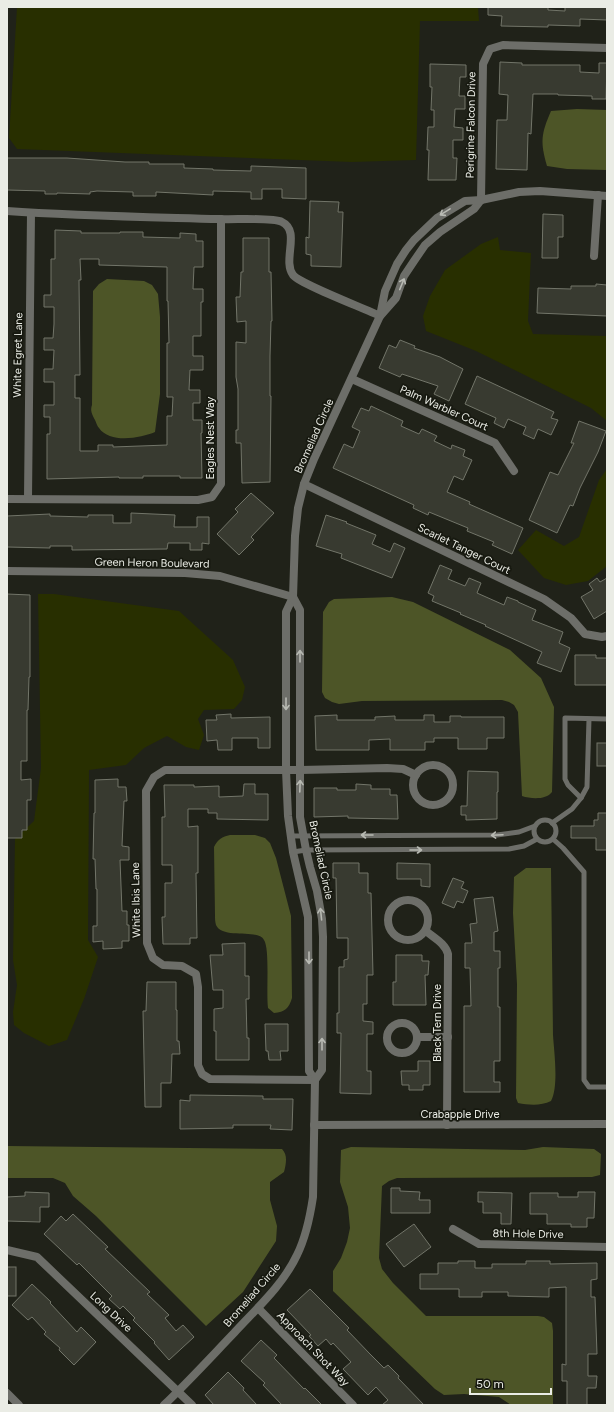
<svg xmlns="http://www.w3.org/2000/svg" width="614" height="1412" viewBox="0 0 614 1412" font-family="Figtree,sans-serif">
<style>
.green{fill:#282f00}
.water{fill:#4d5527}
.building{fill:#383a30;stroke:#727569;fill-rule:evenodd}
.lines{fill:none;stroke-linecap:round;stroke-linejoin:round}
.service{stroke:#6d6e69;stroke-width:5}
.minor{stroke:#6d6e69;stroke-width:8}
.oneway{stroke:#b8bab3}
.labels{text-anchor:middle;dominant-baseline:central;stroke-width:3.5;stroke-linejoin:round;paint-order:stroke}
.street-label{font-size:11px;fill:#eaece5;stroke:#171910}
</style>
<rect width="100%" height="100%" fill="#202219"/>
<g class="green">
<path d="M17,7H478L479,21H420L416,160L352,162L17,149L9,138Z"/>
<path d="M498,237L500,250L531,253L528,321L533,334L607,336V421L591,408L476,351L426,331L423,316L430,296L445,270L481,244Z"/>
<path d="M607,469V566L588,581L566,585L544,578L518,550L536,530L564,546L579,537L599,480Z"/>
<path d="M38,594H54L179,611L233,660L245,687L242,700L234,709L204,710L198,719L204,735L199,750L186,747L167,736L144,748L126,765L89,770L88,940L98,957L84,999L67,1040L49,1046L24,1033L14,1025L13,1012L17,985L13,960L15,839L34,821L41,768Z"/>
</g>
<g class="water">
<path d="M577,109L607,110V170L567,169L547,166C540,142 541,134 551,111Z"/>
<path d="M107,279L144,281L152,285L158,294L160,317V394L155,432C141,438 110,444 99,428C97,426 96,422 95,420C92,414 90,411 92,405L93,291L99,284Z"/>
<path d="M392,597L413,602L510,650L541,678L554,707L552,792C546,800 531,799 522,796L518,712L514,705L509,702L502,700L362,701L339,704L332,702L325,698L322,692L323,612L329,602L334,599Z"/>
<path d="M230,835H255L265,838L270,843L276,858L291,916L292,998C289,1008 285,1012 274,1013L268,1008C266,993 270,949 264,940C258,928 223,940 216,925C215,922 215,918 215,916L214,847C218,839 222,837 230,835Z"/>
<path d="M526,868H551L553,1035C554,1051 559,1086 551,1101C541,1106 529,1105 518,1103L516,1098L517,984L513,913L514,877Z"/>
<path d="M7,1146L282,1149C288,1155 286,1164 284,1172L270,1182V1200L277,1226L276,1241L243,1292L206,1326L96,1216L73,1196L65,1183L53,1178H7Z"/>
<path d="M351,1147L525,1150L543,1147L594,1149L601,1154L600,1175L592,1177L397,1178L389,1181L382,1186L379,1258L382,1269L393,1283L426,1316H538L544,1317L552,1323L553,1331V1405H511L499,1397L464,1394L444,1395L435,1389L333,1291V1271L341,1258L347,1242L350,1228L348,1207L340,1182L341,1150Z"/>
</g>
<g class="building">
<path d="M488,7H548V10L565,11V7H607V20L580,19V26L548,25V27L501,26L502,16L488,15Z"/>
<path d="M500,62L522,63V65H580V72L599,73V63H607L606,99H592V96L558,95V94H533L531,134L528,133L527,170L496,169L497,120H507L508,95L499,94Z"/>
<path d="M430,64L466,65V77H460L459,96H465V109H455L454,127L463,128V140H453V158H457L456,180H428L429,150H427L428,127H434V110H431L432,87H430Z"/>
<path d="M7,158H67L125,162H149V164H184V168L213,169V170L251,171V166L306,168V199L282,198V189H262V199H251V192L213,191V195L156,192V196H133V192L97,191L90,192V194L57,193V194H45V191L7,190Z"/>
<path d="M310,201L339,202L338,212H343L341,267L311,266V255L306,254V237L309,238Z"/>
<path d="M543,214L563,215V237H558V258H542Z"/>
<path d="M55,230L81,231V233H120V232H143V237L180,238V233L196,234V241H203V267H194L193,289H203V302H201V336H193V356H203V370H190L189,390H200V403H193V420H202V433H201L202,478H180V476H143V478H119V477L47,479V434H50V417H44V405H54V382H44V369H53L54,350H44V338H53L54,324V307H44V295H51V259H55ZM80,259H99V265L167,267V301H168L169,343H167V397H173L172,416H167V445L113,447V445H98V451H80V398H75V375H80L79,280H81Z"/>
<path d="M243,238H269V272H271L272,321H271L270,356V396H271L270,482L242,483L241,443H236V430H238V389L236,377V342L246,343V321L237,322L236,297H240L241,272H243Z"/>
<path d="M596,284L607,285V316L537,313L538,288L571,289V286H596Z"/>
<path d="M400,340L415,346L414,348L440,357L463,369L449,401L434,394L438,386L402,374L400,377L379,368L389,345L396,348Z"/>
<path d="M477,376L554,412L551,418L558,420L551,435L538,429L534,439L523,434L526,427L508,419L504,428L494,423L496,418L465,404Z"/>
<path d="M371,406L403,421L401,426L419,434L422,429L437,436L434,441L451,449L452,445L465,450L463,456L472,460L463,480L454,476L447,492L470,502L469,504L523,528L512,554L492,545L494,542L467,531L468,528L429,512L428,515L413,508L414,505L333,468L344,444L353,448L360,431L352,427L361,408L369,411Z"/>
<path d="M579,421L606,431L598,452L580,488L573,506L570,505L557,533L529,520L550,472L558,475L574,443H571Z"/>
<path d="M251,493L274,513L251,537L254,540L239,555L217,534L238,512L235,509Z"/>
<path d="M131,513L175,515L174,527H197V517H209V544L202,543V550H190V543H168L167,549L72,550V546H50V548L7,547V516L50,514V516L88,517V515H113V523H131Z"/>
<path d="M326,515L347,522L346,523L376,535L372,544L390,552L394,543L405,548L392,578L341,558L342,554L316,546Z"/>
<path d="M440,565L452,570L448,579L465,586L469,578L481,583L477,593L504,605L507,597L518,601V602L536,610L532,620L563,632L559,643L570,648L561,672L537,663L542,652L485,626L486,625L460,614L461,613L432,601L434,596L428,593Z"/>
<path d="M597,578L600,582L607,578V611L594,619L581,597L593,590L589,584Z"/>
<path d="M7,594L30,595V677H29L28,710H27V761H21V780L31,779V800H27V830H22V838H7Z"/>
<path d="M575,655H596V658H607V685H575Z"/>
<path d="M231,714V718L270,717V748H258V738H232V750H218L217,740L207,741L206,720H217L216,715Z"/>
<path d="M337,715V720H375V717L395,716V720H424V715H434V722H450V716H461V717H504V738H487V749H458V738H434V742H425V750H390V739L369,740V750H316L315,716Z"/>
<rect x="597" y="743" width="10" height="23"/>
<path d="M468,771L498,772V792H497V819L466,820V815H461V806H467Z"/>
<path d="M118,779V787H126L127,801H124L122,846L129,847V860H120L122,911H127V925H129V941H122V948L103,949V941L93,942V926H97V889H96L95,859H93L94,813H95V780Z"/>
<path d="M244,784H255V794H268V820L217,819V813H208V809H188V827L198,826V873H196L197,938H190V944H163L162,917H165V883H172V865H162V817H165L164,785H194V787L219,786V797L243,796Z"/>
<path d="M356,784L371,785V789H390V795H397L398,819L348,818V816L314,817V788H337V790H356Z"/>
<path d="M598,813H607V850H596V838H571V826H594V820H598Z"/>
<path d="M333,863H359V873H368V893H371L373,975H367V1004H363V1021L373,1022V1034H367V1071H371V1094L340,1093L341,1033H337V1013H339V967H344V960L348,959V938H337L336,878H333Z"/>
<path d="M397,863L430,864V887L421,886V879H397Z"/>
<path d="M453,878L464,882L461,888L468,891L463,903L457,901L454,908L442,903Z"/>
<path d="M493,897L498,931L494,932V951H500V968H498V1007H500V1061H494V1082H500V1092H464V1006H471L470,968H465V943H472L470,924L477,923L474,899Z"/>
<path d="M245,943V976H249V999H246L247,1038H249V1060H216V1031H214V1009L223,1008V990H213L210,955H223L222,944Z"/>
<path d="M396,955H422V961H429L428,975H425L426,1005H393V982H396Z"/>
<path d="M147,982H176V1010H177V1041H179L180,1054H172L171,1083H161V1107H145L143,1011H146Z"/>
<path d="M265,1024H288V1051H280L281,1060H269L268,1051H266Z"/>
<path d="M418,1061H430V1085H423V1090H409V1085H402L401,1071H418Z"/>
<path d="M190,1095L263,1096V1099H293L292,1130L270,1129L271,1125H233V1128L180,1129V1100L190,1101Z"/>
<path d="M391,1188H400V1191L420,1192L419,1200H430V1213H391Z"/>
<path d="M25,1192L49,1193V1207H40V1222L7,1221V1197L25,1196Z"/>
<path d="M478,1192L512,1193L511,1224H501V1213H483V1202H478Z"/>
<path d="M578,1192H595L594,1218H587V1227H571V1224H547V1214H530V1193H558V1197H578Z"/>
<path d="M73,1214L108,1247L105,1249L150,1292L147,1294L169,1315L165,1318L176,1331L183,1325L194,1337L169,1360L154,1343L155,1342L133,1320L135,1318L123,1306L120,1309L109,1299L112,1296L79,1263L77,1265L44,1234L61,1216L66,1221Z"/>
<path d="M414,1224L431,1247L404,1267L386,1244Z"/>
<path d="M458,1261H475V1268H492V1264H526V1261H550V1264L597,1263V1279L591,1280V1297H595L597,1354H588V1376H597L596,1388H587V1405H567V1381H562V1364L566,1365V1287L549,1288V1297L508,1296V1292H482V1297H459V1289H420V1274H438V1263H458Z"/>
<rect x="7" y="1267" width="9" height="29"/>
<path d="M32,1284L51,1302L50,1303L77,1332L81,1327L96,1342L74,1365L59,1350L60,1348L44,1334L46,1332L32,1317L28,1320L12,1305Z"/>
<path d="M310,1289L349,1328L347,1330L370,1354L384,1368L388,1365L399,1376L398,1378L424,1405H382L388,1400L376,1387L368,1395L343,1369L351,1362L333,1343L331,1345L326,1339L318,1346L309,1336L311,1335L287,1310Z"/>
<path d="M261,1340L277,1355L274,1358L304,1389L305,1388L322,1405H282L263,1385L265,1383L241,1361Z"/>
<path d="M228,1372L244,1388L243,1390L257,1405H214L205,1395Z"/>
</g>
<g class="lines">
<g class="service">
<path d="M581,798L568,785L565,779V718L607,719"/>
<circle cx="545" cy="831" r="11"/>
<path d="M552,823L572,809L581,798L587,787L589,719"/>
<path d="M290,836L497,835L519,832L535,826"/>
<path d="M553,839L563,848L584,872V1080L589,1087H607"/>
<path d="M293,852L306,850L509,849L524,846L537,839"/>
</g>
<g class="minor">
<path d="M481,200L483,64L490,49L503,45L607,48"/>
<path d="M7,211C77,216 148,217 219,219C232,220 272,217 282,222C301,231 282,260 293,275C300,284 366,309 380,316"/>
<path d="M594,256L598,195"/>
<path d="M381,315L396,298L404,276L414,261L425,245L440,232L474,209L481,200"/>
<path d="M352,379L495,443L514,471"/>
<path d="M304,484L544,599L571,618L585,634L602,637L607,636"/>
<path d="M28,498L31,213"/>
<path d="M7,499L198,500L212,497L221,484V219"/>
<path d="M7,571L185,573L220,576L293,597"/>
<circle cx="433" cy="785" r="20"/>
<circle cx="408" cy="920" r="20"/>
<path d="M426,931C434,938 445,943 448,954L447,1125"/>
<circle cx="402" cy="1038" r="15"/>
<path d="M417,1037H448"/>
<path d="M315,1080L309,1071L308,917L293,852L288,816L286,770V612L293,597L295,536L298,508L304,484L314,459L380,316L385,291L397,264L406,250L414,240L437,218L465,201L481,200L519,192L540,191L607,196"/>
<path d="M315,1080L210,1079L202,1074L198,1065V987L196,974L182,966L163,965L153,958L147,943L146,791L154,777L165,770H301L387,768L403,769L416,775"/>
<path d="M314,1125L607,1124"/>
<path d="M453,1229L479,1244L607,1247"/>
<path d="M7,1250L37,1257L192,1405"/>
<path d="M258,1308L353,1405"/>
<path d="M7,1393L19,1405"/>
<path d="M164,1405C188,1382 211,1357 234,1333C256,1309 283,1285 297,1255C306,1237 310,1217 313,1197L315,1080L322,1070L323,937L322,919L317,891L310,867L306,850L300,817V610L293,597"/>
</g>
</g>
<defs><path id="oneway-shaft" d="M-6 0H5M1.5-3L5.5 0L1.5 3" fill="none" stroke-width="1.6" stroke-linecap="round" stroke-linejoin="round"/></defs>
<g class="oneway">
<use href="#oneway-shaft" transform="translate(445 212) rotate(148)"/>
<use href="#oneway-shaft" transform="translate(402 284) rotate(-68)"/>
<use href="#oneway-shaft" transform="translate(300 656) rotate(-90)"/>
<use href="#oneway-shaft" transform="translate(286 704) rotate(90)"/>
<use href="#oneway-shaft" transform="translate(300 786) rotate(-88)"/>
<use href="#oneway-shaft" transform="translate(367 835) rotate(180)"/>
<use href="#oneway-shaft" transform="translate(497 835) rotate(177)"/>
<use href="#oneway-shaft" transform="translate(416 850)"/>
<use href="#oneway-shaft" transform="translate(321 914) rotate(-96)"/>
<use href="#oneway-shaft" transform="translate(309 958) rotate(90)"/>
<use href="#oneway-shaft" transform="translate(322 1044) rotate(-90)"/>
</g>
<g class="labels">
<g class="street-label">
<text transform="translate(471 125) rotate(-89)">Perigrine Falcon Drive</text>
<text transform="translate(18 355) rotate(-89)">White Egret Lane</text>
<text transform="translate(444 408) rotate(24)">Palm Warbler Court</text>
<text transform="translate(314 436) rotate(-66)">Bromeliad Circle</text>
<text transform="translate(210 438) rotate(-90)">Eagles Nest Way</text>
<text transform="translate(464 549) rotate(26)">Scarlet Tanger Court</text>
<text transform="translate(152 563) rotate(1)">Green Heron Boulevard</text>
<text transform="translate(321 860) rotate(78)">Bromeliad Circle</text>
<text transform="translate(136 900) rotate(-91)">White Ibis Lane</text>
<text transform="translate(437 1023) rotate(-90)">Black Tern Drive</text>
<text x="460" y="1114">Crabapple Drive</text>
<text transform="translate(528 1234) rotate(1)">8th Hole Drive</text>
<text transform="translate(252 1295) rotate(-49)">Bromeliad Circle</text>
<text transform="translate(111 1312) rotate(43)">Long Drive</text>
<text transform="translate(313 1349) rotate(46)">Approach Shot Way</text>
</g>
</g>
<rect width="614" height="1412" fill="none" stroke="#eaece5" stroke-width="16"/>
<path d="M470 1388v6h81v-6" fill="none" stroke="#eaece5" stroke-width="2"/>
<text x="476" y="1388" font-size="12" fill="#eaece5" stroke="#171910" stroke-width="3" paint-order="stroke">50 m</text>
</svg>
